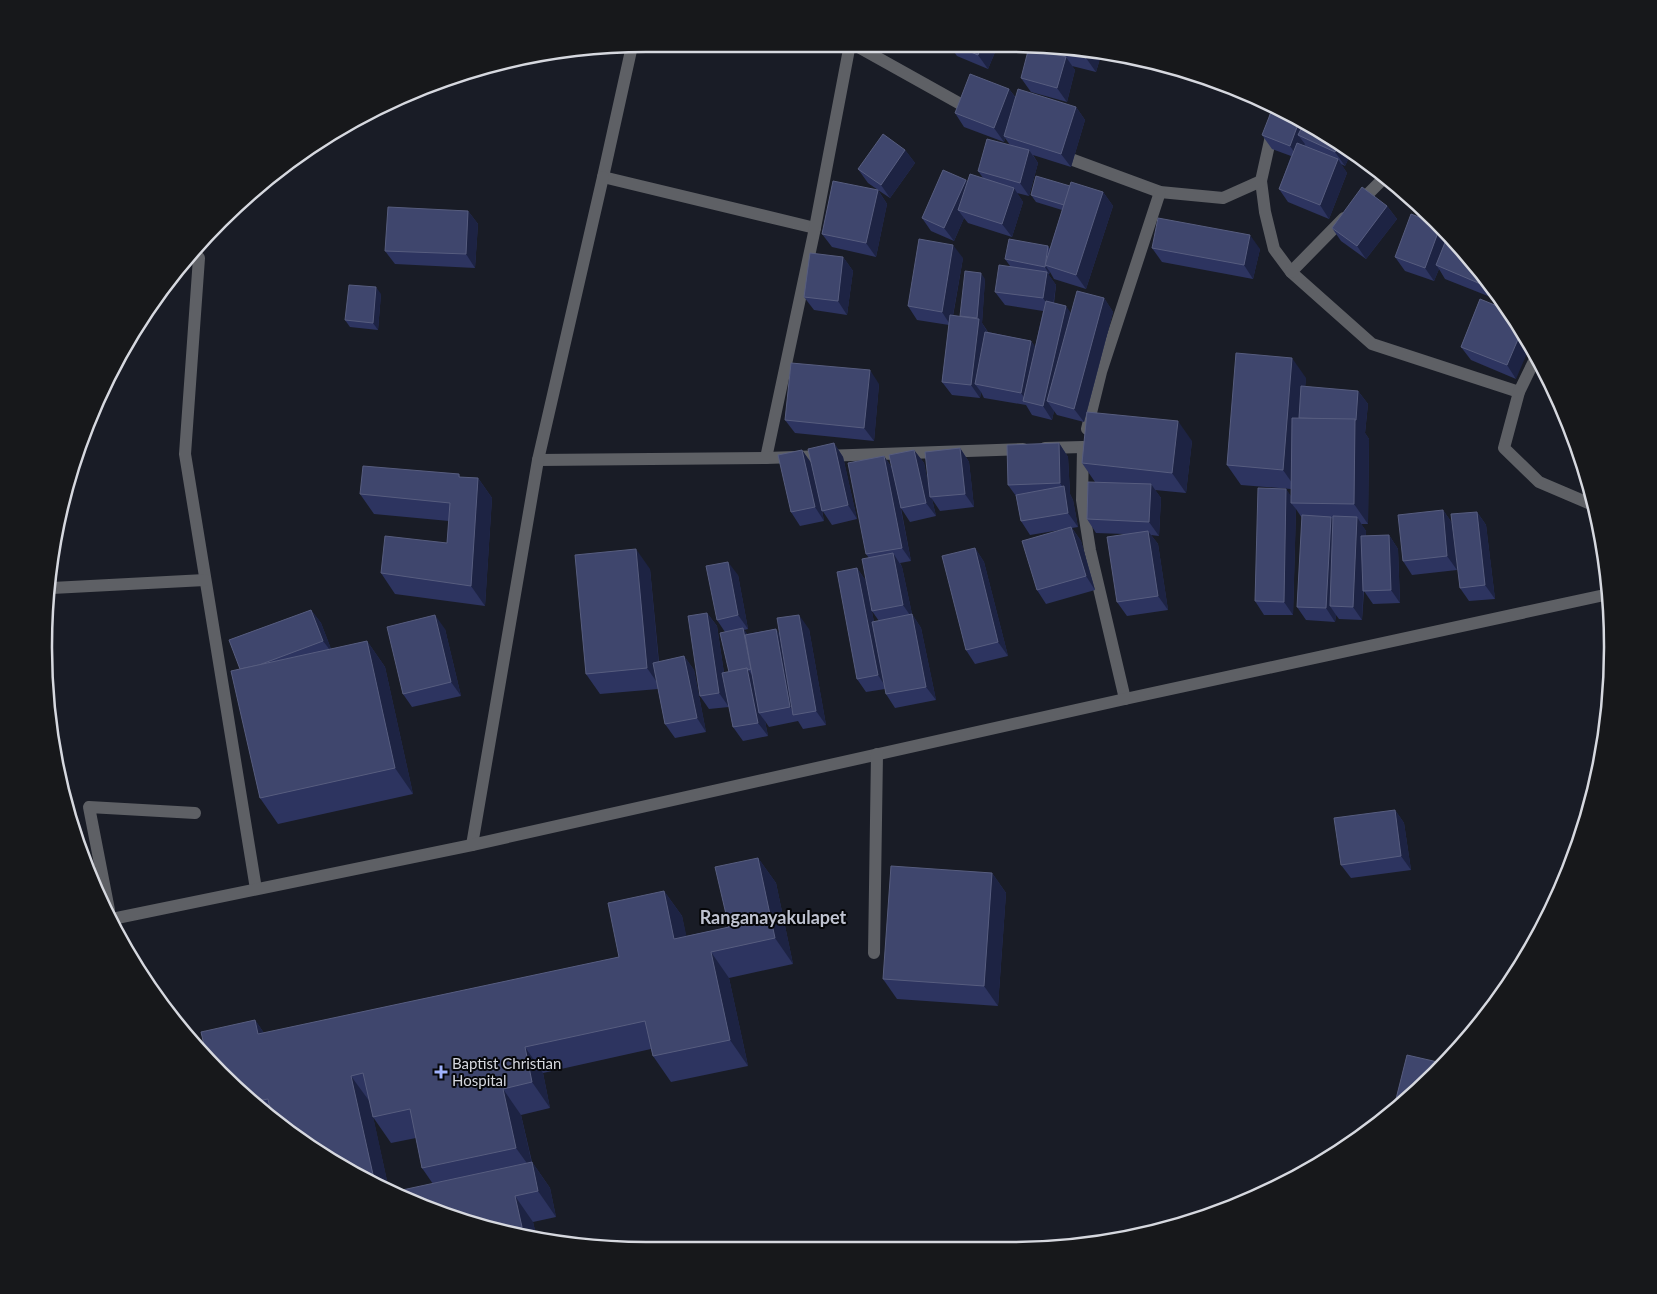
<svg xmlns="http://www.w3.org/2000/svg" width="1657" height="1294" viewBox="0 0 1657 1294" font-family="Lato,sans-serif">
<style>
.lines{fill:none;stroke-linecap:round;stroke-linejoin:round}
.minor{stroke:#5e6065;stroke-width:12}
.wall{fill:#2d3460}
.shaded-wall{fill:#1d2343}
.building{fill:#3f466d;stroke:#575d7f}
.poi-dot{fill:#a1b3fd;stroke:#06070a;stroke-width:2}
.labels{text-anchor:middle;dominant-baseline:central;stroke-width:4;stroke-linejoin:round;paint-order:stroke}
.poi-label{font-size:15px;fill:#d6d8df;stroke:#06070a;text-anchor:start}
.quarter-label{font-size:18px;font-weight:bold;fill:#bec2d0;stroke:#06070a}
.rim{fill:none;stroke:#d6d8df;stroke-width:2.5}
</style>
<rect width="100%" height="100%" fill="#191c26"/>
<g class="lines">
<g class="minor">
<path d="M853,44L973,111"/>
<path d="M632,46L603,177L815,228"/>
<path d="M1277,109L1261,181L1265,212L1274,249L1291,272L1372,344L1519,392"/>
<path d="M1057,154L1160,192L1223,198L1261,181"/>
<path d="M1358,204L1386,176"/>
<path d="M195,253L199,258L185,454L256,889"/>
<path d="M1291,272L1344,218"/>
<path d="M1537,355L1519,392L1504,448L1539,482L1593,505"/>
<path d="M1087,429L1101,372L1160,192"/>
<path d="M1045,448L1083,447"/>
<path d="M1083,448L1082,500L1090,550L1125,699"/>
<path d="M766,458L815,228L850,44"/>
<path d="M538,460L766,458L1023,449"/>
<path d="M52,588L205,580"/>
<path d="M472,845L538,460L603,177"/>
<path d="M109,910L89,807L195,813"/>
<path d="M112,919L472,845L1125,699L1609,594"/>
<path d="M874,953L877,754"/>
</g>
</g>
<g class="wall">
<path d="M949,45H998L988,69L957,56Z"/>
<path d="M1030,45H1049L1101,55L1096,72L1072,66L1075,70L1067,102L1031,92L1021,78L1032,48Z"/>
<path d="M1009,89L1016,98L1076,107L1085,120L1071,167L1033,155L1038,163L1029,196L1017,193L1023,202L1012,237L968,223L964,218L954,241L931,231L922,218L966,180L967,182L983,178L978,171L1010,145L1005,138L1004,142L964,127L955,113Z"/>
<path d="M1311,124L1352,151L1345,166L1341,164L1347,173L1329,219L1288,202L1279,189L1291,156L1272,149L1262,135Z"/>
<path d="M905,150L915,163L890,198L878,190L887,204L876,257L832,247L822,234L878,190L868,183L858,169Z"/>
<path d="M1070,186L1103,192L1113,206L1086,289L1054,279L1050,272L1049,274H1048L1056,285L1054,303L1071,313L1104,298L1113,312L1084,422L1057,415L1054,411L1052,420L1032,415L1026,405L984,398L981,392L980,398L952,395L942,382L949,325L917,320L908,306L963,258L953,316L960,317L985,279L982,323L988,332L1031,341L1035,347L1043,311L1005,305L995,292L1010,266L1005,259L1048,246L1050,249L1062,210L1036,202L1031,195Z"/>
<path d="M1387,206L1397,219L1366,259L1341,241L1332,228Z"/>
<path d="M468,211L478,224L475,268L395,264L385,251Z"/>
<path d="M1435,223L1463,249L1501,302L1498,300L1494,295L1493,298L1445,279L1439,269L1434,281L1405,271L1395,257Z"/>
<path d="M1152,248L1260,249L1253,279L1162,262Z"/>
<path d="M843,257L853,271L847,315L814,310L804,297Z"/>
<path d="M381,294L378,330L350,327L345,320Z"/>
<path d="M1480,299L1516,379L1471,360L1461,347Z"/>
<path d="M1306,378L1305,387L1358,391L1368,404L1365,433L1369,439L1368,524H1361L1366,531V536L1389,535L1398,549L1400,603L1373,604L1364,591L1362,620L1339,619L1336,615L1335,622L1306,620L1297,607L1302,518L1296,509L1293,615H1264L1255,601L1286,489L1291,497V489L1241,485L1227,465Z"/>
<path d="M879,384L874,441L795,433L785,420Z"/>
<path d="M1192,441L1186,493L1155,490L1161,498L1159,536L1151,535L1158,544L1168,610L1127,616L1117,602L1125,534L1096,533L1087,519L1095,482L1082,463Z"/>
<path d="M834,443L843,457L857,519L832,525L822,510L824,521L800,526L791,512L802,450L811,463Z"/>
<path d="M1059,443L1068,457L1070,494L1073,500L1078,527L1072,528L1081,541L1095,590L1046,604L1037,590L1066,529L1030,535L1021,521L1016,496L1008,485Z"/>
<path d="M960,448L969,462L974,507L940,511L932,499L936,516L910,522L901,508L911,561L900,563L902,567L912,614L921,628L936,700L895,708L886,694L885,689L866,692L857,679V568L866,581L874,622L879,621L872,611L869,558L866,554L884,456L892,468L914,450L924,463L929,488Z"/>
<path d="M459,474L460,477L478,478L492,498L485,606L395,594L381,573L447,543L449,521L374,514L360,494Z"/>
<path d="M1443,510L1452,523L1457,570L1412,575L1403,561Z"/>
<path d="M1477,512L1486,525L1495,599L1469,601L1460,588Z"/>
<path d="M975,548L984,562L1008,656L975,664L966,650Z"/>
<path d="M650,569L659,662L684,656L694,670L706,732L675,738L665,724L658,689L600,694L586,674Z"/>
<path d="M738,575L748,629L744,630L747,634L776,629L780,635L809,629L826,725L803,729L798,721L769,727L765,721L768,736L743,741L733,727L729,707L709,709L700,696L707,613L717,626L724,673L729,672L725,632L717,620Z"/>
<path d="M311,610L321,623L331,649L367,641L385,667L413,794L278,824L260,798L240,669Z"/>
<path d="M445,629L461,696L412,707L403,694Z"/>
<path d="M1395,810L1404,823L1411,870L1351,878L1341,865Z"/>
<path d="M758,858L776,883L793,964L729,978L748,1066L671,1082L653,1056L651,1049L543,1073L550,1108L521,1115L532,1162L550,1188L556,1217L533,1222L537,1239H530L416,1204L433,1184L422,1168L416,1138L391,1143L373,1117L389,1190L312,1148L196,1047L204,1045L255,1020L264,1033L619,957L664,891L682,916L686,936L729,927Z"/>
<path d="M992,873L1006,893L998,1006L897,999L883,979Z"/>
</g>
<g class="shaded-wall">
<path d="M982,45H998L988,69L978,55Z"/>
<path d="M1088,53L1101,55L1096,72L1086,58Z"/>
<path d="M1066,57L1075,70L1067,102L1057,88Z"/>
<path d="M1009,89L1019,103L1004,136L1005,138L1004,142L994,128Z"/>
<path d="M1076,107L1085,120L1071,167L1061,154Z"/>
<path d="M1300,119L1312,125L1298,135L1305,144L1299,159L1290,146Z"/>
<path d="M1340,143L1352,151L1345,166L1335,152Z"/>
<path d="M905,150L915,163L890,198L881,185Z"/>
<path d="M1029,150L1038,163L1029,196L1020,183Z"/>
<path d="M1338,159L1347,173L1329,219L1320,205Z"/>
<path d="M966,180L975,194L958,210L964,218L954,241L944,228Z"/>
<path d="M1014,188L1023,202L1012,237L1002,224Z"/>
<path d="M878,190L887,204L876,257L866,243Z"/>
<path d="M1103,192L1113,206L1086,289L1076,275Z"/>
<path d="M1387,206L1397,219L1366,259L1357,246Z"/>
<path d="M468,211L478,224L475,268L466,254Z"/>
<path d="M1440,227L1447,233L1450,238L1436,265L1439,269L1434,281L1425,268Z"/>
<path d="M1250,235L1260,249L1253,279L1244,265Z"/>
<path d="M953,245L963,258L951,326L942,312Z"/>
<path d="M843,257L853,271L847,315L838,301Z"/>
<path d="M1045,265L1050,272L1049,274L1045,267Z"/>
<path d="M1047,272L1056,285L1052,312L1043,298Z"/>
<path d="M981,273L985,279L982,323L988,333L975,384L981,392L980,398L971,385L978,320L977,318Z"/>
<path d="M1485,280L1491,288L1489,287L1494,295L1493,298L1483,285Z"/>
<path d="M376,287L381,294L378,330L373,323Z"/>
<path d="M1104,298L1113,312L1084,422L1074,409Z"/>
<path d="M1066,306L1075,319L1047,401L1054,411L1052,420L1043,406Z"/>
<path d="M1522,330L1531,344L1516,379L1507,365Z"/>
<path d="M1031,341L1040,354L1028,403L1021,393Z"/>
<path d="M1292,358L1306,378L1297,490L1283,470Z"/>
<path d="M870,370L879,384L874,441L864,428Z"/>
<path d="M1358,391L1368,404L1365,433L1369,439L1368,524L1354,504L1355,419Z"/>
<path d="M1178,421L1192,441L1186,493L1172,473Z"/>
<path d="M834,443L843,457L857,519L848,505Z"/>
<path d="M1059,443L1068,457L1070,494L1073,500L1078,527L1068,513L1064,489L1060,483Z"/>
<path d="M960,448L969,462L974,507L965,494Z"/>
<path d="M802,450L812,464L824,521L815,507Z"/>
<path d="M914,450L924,463L931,497H930L932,499L936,516L926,503Z"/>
<path d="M884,456L893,470L911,561L902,548Z"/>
<path d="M478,478L492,498L485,606L471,586Z"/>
<path d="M1151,484L1161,498L1159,536L1149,522Z"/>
<path d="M1286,489L1296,503H1291L1296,509L1293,615L1284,602Z"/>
<path d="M1443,510L1452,523L1457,570L1447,556Z"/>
<path d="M1477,512L1486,525L1495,599L1485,585Z"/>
<path d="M1331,517L1341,530L1330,606L1336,615L1335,622L1326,608Z"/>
<path d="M1357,517L1366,531L1362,620L1353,607Z"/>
<path d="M1071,527L1081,541L1095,590L1086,576Z"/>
<path d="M1148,531L1158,544L1168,610L1158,596Z"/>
<path d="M1389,535L1398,549L1400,603L1391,590Z"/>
<path d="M975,548L984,562L1008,656L998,642Z"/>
<path d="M636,549L650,569L661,688L647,668Z"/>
<path d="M893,553L902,567L912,614L921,628L936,700L926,687L912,618L903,605Z"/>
<path d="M728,562L738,575L748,629L738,615Z"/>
<path d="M857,568L866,581L887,689L878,675Z"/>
<path d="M311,610L321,623L333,654L323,641Z"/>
<path d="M707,613L717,626L729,707L719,693Z"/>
<path d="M435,615L445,629L461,696L451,682Z"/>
<path d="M799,615L809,629L826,725L816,711Z"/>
<path d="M743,628L748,635L752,669Z"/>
<path d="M776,629L785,643L795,715L790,707Z"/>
<path d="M367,641L385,667L413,794L395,768Z"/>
<path d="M684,656L694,670L706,732L697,718Z"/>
<path d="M747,668L757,682L759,713L765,721L768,736L758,723Z"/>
<path d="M1395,810L1404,823L1411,870L1401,856Z"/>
<path d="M758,858L776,883L793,964L775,938Z"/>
<path d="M992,873L1006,893L998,1006L984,986Z"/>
<path d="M664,891L682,916L693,965L674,939Z"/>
<path d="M711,952L729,978L748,1066L730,1040Z"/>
<path d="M255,1020L273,1046L258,1034Z"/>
<path d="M525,1047L543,1073L550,1108L532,1082Z"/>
<path d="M351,1076L370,1102L389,1190L377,1184L374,1179Z"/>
<path d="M503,1089L521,1115L534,1173L516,1148Z"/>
<path d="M532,1162L550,1188L556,1217L538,1191Z"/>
<path d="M515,1196L533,1222L537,1239H530L522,1227Z"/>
</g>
<g class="building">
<path d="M954,45H982L978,55Z"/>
<path d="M1037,45H1049L1088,53L1086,58Z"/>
<path d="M1029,47L1066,57L1057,88L1021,78Z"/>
<path d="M970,74L1009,89L994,128L955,113Z"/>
<path d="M1018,89L1076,107L1061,154L1004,136Z"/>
<path d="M1273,107L1300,119L1290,146L1262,135Z"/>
<path d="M1305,121L1311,124L1340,143L1335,152L1298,135Z"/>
<path d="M883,134L905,150L881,185L858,169Z"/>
<path d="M987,139L1029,150L1020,183L978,171Z"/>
<path d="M1297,143L1338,159L1320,205L1279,189Z"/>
<path d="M943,170L966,180L944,228L922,218Z"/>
<path d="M970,174L1014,188L1002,224L958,210Z"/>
<path d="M1036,176L1070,186L1064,205L1031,195Z"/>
<path d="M833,181L878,190L866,243L822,234Z"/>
<path d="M1071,182L1103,192L1076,275L1045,265Z"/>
<path d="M1362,187L1387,206L1357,246L1332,228Z"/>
<path d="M388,207L468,211L466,254L385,251Z"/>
<path d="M1411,214L1435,223L1440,227L1425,268L1395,257Z"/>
<path d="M1158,218L1250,235L1244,265L1152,248Z"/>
<path d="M1448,235L1463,249L1485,280L1483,285L1436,265Z"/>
<path d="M919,239L953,245L942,312L908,306Z"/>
<path d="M1009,239L1048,246L1045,267L1005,259Z"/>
<path d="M810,253L843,257L838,301L804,297Z"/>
<path d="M999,265L1047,272L1043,298L995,292Z"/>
<path d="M965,271L981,273L977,318L960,316Z"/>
<path d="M349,285L376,287L373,323L345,320Z"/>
<path d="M1077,291L1104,298L1074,409L1047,401Z"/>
<path d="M1480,299L1507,310L1522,330L1507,365L1461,347Z"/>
<path d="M1046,301L1066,306L1043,406L1023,401Z"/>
<path d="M950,315L979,319L971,385L942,382Z"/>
<path d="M985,332L1031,341L1021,393L975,384Z"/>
<path d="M1236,353L1292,358L1283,470L1227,465Z"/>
<path d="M791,363L870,370L864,428L785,420Z"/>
<path d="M1301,386L1358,391L1356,420L1299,418Z"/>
<path d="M1087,412L1178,421L1172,473L1082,463Z"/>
<path d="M1292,418L1355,419L1354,504L1291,503Z"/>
<path d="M834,443L848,505L822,511L808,449Z"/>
<path d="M1059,443L1060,483L1008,485L1007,445Z"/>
<path d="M960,448L965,494L930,497L925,452Z"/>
<path d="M802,450L815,507L791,512L778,455Z"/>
<path d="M914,450L926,503L901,508L889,455Z"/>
<path d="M884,456L902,548L866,554L848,463Z"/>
<path d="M363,466L459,474V477L478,478L471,586L381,573L385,536L447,543L450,503L360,494Z"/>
<path d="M1088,482L1151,484L1149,522L1087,519Z"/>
<path d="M1064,486L1068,513L1021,521L1016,495Z"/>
<path d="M1258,488L1286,489L1284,602L1255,601Z"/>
<path d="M1443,510L1447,556L1403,561L1398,515Z"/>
<path d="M1477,512L1485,585L1460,588L1451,514Z"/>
<path d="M1302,515L1331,517L1326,608L1297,607Z"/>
<path d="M1333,516L1357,517L1353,607L1330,606Z"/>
<path d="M1071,527L1086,576L1037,590L1022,541Z"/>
<path d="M1148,531L1158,596L1117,602L1107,537Z"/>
<path d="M1389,535L1391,590L1363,591L1361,536Z"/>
<path d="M975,548L998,642L966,650L942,556Z"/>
<path d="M636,549L647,668L586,674L575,555Z"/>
<path d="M893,553L903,605L872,611L862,559Z"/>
<path d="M728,562L738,615L717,620L706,566Z"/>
<path d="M857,568L878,675L857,679L837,572Z"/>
<path d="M311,610L323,641L259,665L240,669L229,640Z"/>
<path d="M707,613L719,693L700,696L688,616Z"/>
<path d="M912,614L926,687L886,694L872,622Z"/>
<path d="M435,615L451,682L403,694L387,627Z"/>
<path d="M799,615L816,711L793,715L777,618Z"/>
<path d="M743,628L751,669L748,670L747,668L729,672L720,633Z"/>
<path d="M776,629L790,707L759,713L745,635Z"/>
<path d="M367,641L395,768L260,798L231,671Z"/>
<path d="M684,656L697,718L665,724L653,663Z"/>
<path d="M747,668L758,723L733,727L722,673Z"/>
<path d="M1395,810L1401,856L1341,865L1334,818Z"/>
<path d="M758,858L775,938L711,952L730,1040L653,1056L645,1021L525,1047L532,1082L503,1089L516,1148L422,1168L410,1109L373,1117L363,1073L351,1076L374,1179L370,1180L312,1148L271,1113L268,1099L257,1101L196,1047L204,1045L201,1032L255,1020L258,1034L619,957L608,903L664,891L674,939L729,927L715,867Z"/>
<path d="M891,866L992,873L984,986L883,979Z"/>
<path d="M1407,1055L1442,1063L1408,1100L1393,1111Z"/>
<path d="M532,1162L538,1191L515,1196L522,1227L504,1231L416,1204L393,1192Z"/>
<path d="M988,1245L1000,1249H987Z"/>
</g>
<path class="poi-dot" d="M438.5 1064.5h5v5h5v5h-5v5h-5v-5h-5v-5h5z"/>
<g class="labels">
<g class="poi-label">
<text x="452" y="1063">Baptist Christian<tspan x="452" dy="17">Hospital</tspan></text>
</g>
<g class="quarter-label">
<text x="773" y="917">Ranganayakulapet</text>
</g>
</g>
<path d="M0 0H1657V1294H0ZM646 52H1010A594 594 0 0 1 1604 646V648A594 594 0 0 1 1010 1242H646A594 594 0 0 1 52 648V646A594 594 0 0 1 646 52Z" fill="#17181b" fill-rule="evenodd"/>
<path class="rim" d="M646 52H1010A594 594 0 0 1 1604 646V648A594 594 0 0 1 1010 1242H646A594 594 0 0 1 52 648V646A594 594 0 0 1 646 52Z"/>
</svg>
